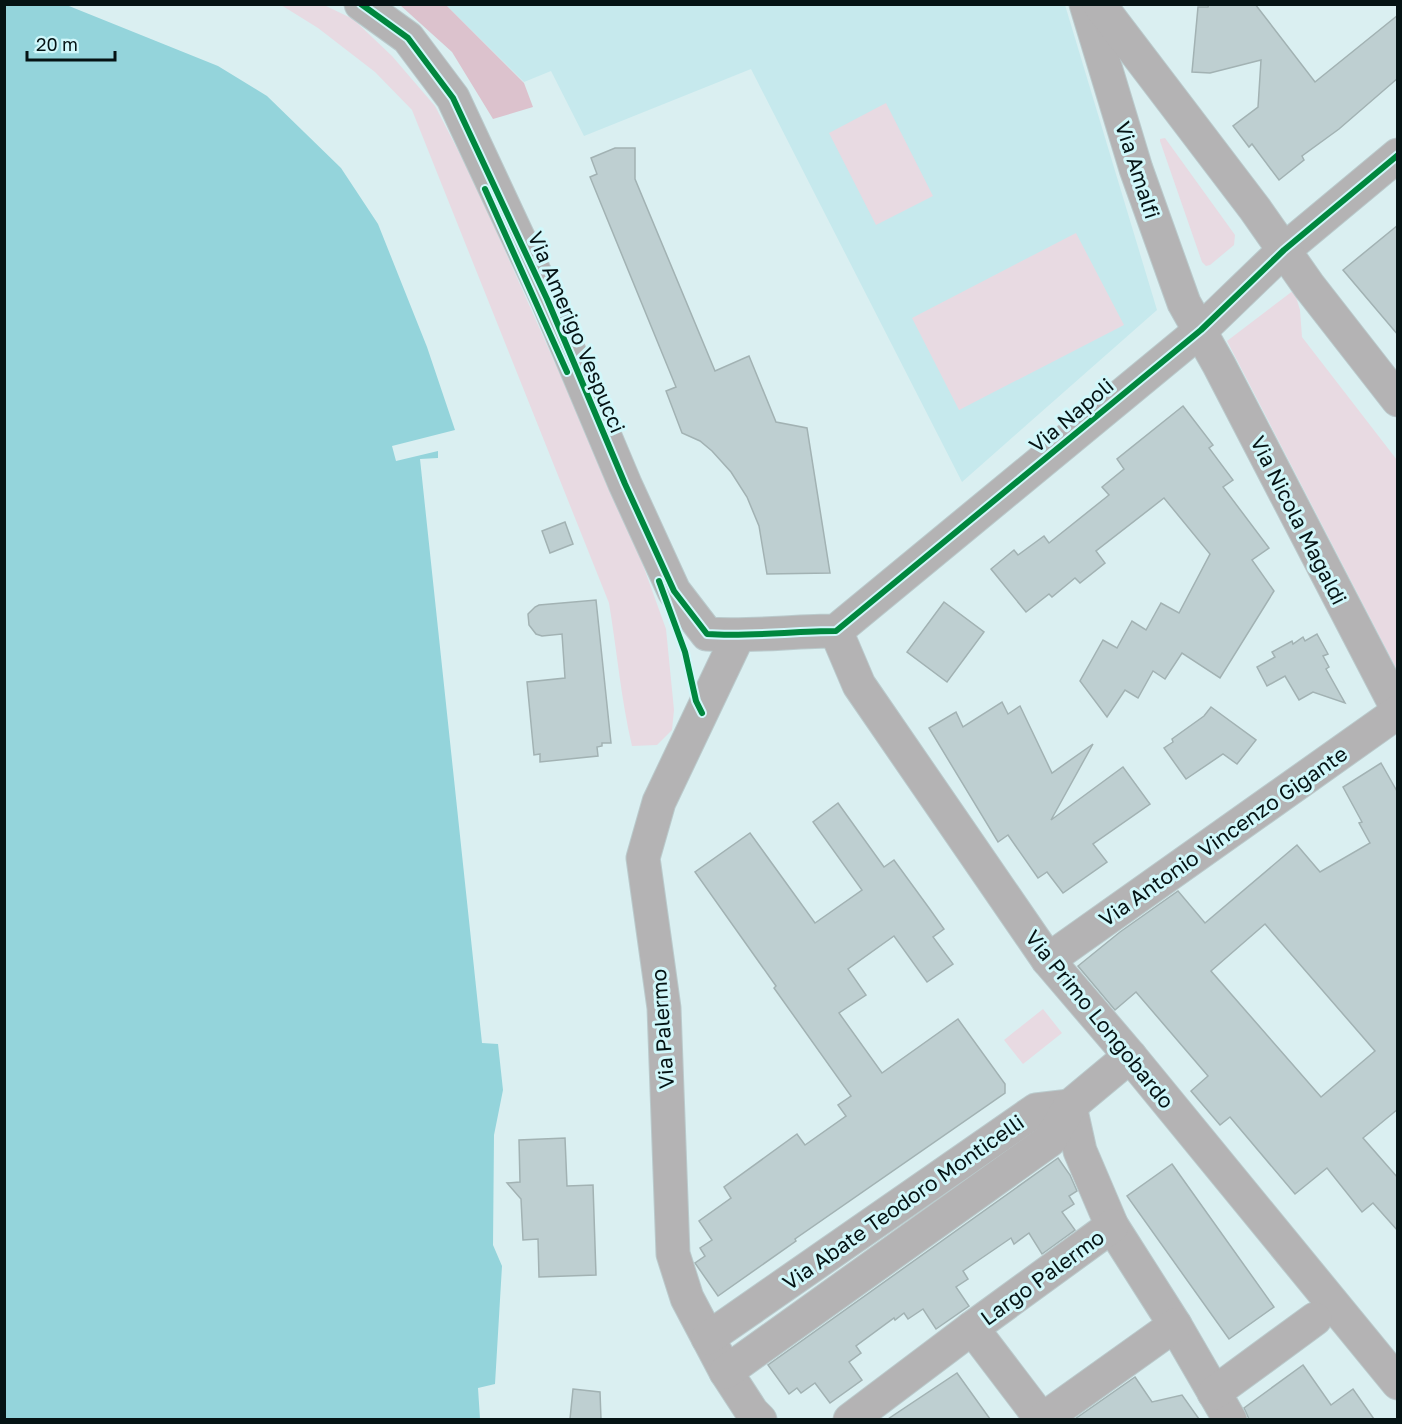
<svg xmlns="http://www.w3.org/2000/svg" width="1402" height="1424" viewBox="0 0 1402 1424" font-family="'Golos Text',sans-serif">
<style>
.built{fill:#c6e9ed}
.green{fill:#e8dae2}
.forest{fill:#dcc2cd}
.water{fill:#94d4db}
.building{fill:#becfd1;stroke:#a2b2b3;stroke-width:1.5;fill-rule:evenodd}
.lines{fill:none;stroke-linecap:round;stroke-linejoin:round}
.minor-casing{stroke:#bacacc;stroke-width:35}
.minor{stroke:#b4b3b4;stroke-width:33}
.cycleway-casing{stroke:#d1f7fa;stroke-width:10}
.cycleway{stroke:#00873e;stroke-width:6}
.labels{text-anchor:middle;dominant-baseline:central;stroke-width:6;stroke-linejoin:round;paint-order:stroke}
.street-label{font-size:21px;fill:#051314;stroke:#d1f7fa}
</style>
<rect width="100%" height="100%" fill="#daeff1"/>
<path class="built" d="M446,5H1065L1157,310L962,482L751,69L584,136L551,71L524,82Z"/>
<g class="green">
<path d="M281,5H324L353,19L392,56L435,106L474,181L635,543L666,629L674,710L672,730L657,745L632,746C621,699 617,651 609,603L412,110L375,72L318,28Z"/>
<path d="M886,103L933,196L876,225L829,133Z"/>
<path d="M1165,138L1235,235L1234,245L1210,265L1206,266L1202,262L1160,141V139Z"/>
<path d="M1076,233L1124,325L959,410L912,318Z"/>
<path d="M1294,290L1300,310L1302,337L1397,460V670L1227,341Z"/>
<path d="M1043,1009L1062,1033L1023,1064L1004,1040Z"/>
</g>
<path class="forest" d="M400,5H446L524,83L533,107L493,119L452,52Z"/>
<path class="water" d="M64,4L218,66L267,96L341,168L378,224L427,347L455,430L392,446L396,461L438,451V458L420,459L482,1043L498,1044L503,1090L494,1135L493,1245L502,1266L495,1384L478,1388L480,1419H5L4,5Z"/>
<g class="building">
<path d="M1209,4H1255L1315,82L1398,15V78L1339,129L1302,156L1304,160L1279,180L1252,144L1249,147L1233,126L1258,107L1261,60L1210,73L1192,72L1198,7H1208Z"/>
<path d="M615,148H635V179L715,371L749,356L776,422L807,428L830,573L767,574L759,526L747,497L731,472L712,451L700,441L682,433L666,391L676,387L590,177L597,174L591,158Z"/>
<path d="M1398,225V335L1343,270Z"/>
<path d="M1183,406L1213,445L1209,448L1233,480L1223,487L1269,548L1252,560L1274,591L1220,678L1182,653L1165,679L1153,671L1138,698L1125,690L1107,717L1080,681L1103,640L1117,648L1132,621L1146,630L1161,603L1179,613L1210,554L1164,498L1096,551L1105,563L1080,583L1075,578L1052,597L1049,594L1026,612L991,569L1014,550L1018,555L1044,536L1049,543L1109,495L1102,487L1124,469L1117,459Z"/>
<path d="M565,522L573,544L550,553L542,531Z"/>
<path d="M596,600L611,743H602V746L597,747L598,756L540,762V754L534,755L527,682L565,678L562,634L542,636L536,634L529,625L528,614L535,607L539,605Z"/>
<path d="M944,602L984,632L947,682L907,652Z"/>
<path d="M1317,634L1328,654L1323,656L1329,667L1326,669L1345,703L1313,692L1299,700L1285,676L1267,686L1257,667L1275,657L1272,652L1292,641L1293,644L1303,637L1305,641Z"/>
<path d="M1002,702L1008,714L1020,706L1052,773L1093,744L1051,820L1123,767L1150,804L1093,844L1107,862L1063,893L1047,872L1038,878L1008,835L998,842L929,728L956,712L963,727Z"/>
<path d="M1211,707L1256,740L1237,764L1223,754L1186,779L1164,748L1173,742L1172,739L1204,716Z"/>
<path d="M1381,763L1398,793V1109L1363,1138L1398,1178V1231L1373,1203L1362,1212L1327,1168L1295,1194L1230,1117L1220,1125L1191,1091L1208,1076L1136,992L1115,1010L1078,966L1120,932L1178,891L1205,923L1297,845L1320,872L1370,843L1359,823L1362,822L1343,787ZM1265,924L1375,1051L1321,1097L1211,971Z"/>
<path d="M838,803L884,867L894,860L929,908L944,929L933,937L953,964L927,982L894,936L848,969L866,995L839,1013L882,1073L958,1019L1005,1084V1093L795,1239L796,1241L718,1296L695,1263L705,1256L700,1248L712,1240L699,1221L731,1198L724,1187L797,1134L805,1145L846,1116L838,1105L851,1096L774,988L776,986L695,872L750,833L815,923L862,890L813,822Z"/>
<path d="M565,1138L567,1186L593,1185L596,1275L539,1277L538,1239L523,1240L521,1199L507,1183L520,1182L519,1140Z"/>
<path d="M1058,1158L1070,1175L1077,1191L1069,1196L1074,1204L1062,1212L1075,1230L1042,1254L1029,1233L1014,1244L1011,1238L973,1264L963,1271L968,1279L956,1287L969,1306L936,1329L923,1309L908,1319L904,1313L895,1320L894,1318L856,1346L861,1353L849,1362L862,1380L830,1403L815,1383L801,1393L797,1388L789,1394L768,1365Z"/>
<path d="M1172,1164L1274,1307L1229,1339L1127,1196Z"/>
<path d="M1303,1365L1331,1405L1353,1389L1374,1419H1249L1244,1408Z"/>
<path d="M957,1373L990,1419H888Z"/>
<path d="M1135,1377L1152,1402L1182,1395L1199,1419H1075Z"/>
<path d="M573,1389L600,1392L601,1419H570Z"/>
</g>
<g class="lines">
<defs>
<g id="minor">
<path d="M361,4L408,38L453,98L547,299L625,484L674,591L707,634C750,637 793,631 836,631L1201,330L1284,250L1398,155"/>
<path d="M1086,4L1136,169L1184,303L1219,365L1398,710"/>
<path d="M1099,4L1255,209L1309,286L1398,400"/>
<path d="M836,631L859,685L1048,960L1130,1056L1398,1383"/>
<path d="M738,636L659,802L643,858L664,1008L673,1254L687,1298L726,1372L752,1412L760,1420"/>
<path d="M1048,960L1398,712"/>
<path d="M1070,1106L1080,1151L1112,1226L1175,1325L1230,1420"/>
<path d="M972,1328L1112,1226"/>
<path d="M708,1338L1036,1110L1070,1106"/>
<path d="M726,1372L1050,1140L1070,1106L1130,1056"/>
<path d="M1214,1393L1315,1319"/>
<path d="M850,1420L972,1328L1042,1420"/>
<path d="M1042,1420L1175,1325"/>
</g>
</defs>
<use href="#minor" class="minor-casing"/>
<use href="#minor" class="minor"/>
<defs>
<g id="cycleway">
<path d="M361,4L408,38L453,98L547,299L625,484L674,591L707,634C750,637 793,631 836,631L1201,330L1284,250L1398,155"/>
<path d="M485,189L567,372"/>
<path d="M659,581L685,652L696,701L702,713"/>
</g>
</defs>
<use href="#cycleway" class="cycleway-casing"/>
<use href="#cycleway" class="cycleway"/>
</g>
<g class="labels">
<g class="street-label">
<text transform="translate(1138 170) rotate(72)">Via Amalfi</text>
<text transform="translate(577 332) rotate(67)">Via Amerigo Vespucci</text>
<text transform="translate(1071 415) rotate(-40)">Via Napoli</text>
<text transform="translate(1299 520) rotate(63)">Via Nicola Magaldi</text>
<text transform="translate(1223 836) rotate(-35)">Via Antonio Vincenzo Gigante</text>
<text transform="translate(1100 1019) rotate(51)">Via Primo Longobardo</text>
<text transform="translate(662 1029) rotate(-94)">Via Palermo</text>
<text transform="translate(903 1202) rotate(-35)">Via Abate Teodoro Monticelli</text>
<text transform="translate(1042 1277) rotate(-36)">Largo Palermo</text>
</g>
</g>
<rect width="1402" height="1424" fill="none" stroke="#051314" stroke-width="12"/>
<path d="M27 51v9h88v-9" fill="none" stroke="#051314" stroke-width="3"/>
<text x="36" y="51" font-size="18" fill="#051314" stroke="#d1f7fa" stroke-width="4.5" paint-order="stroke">20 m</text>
</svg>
